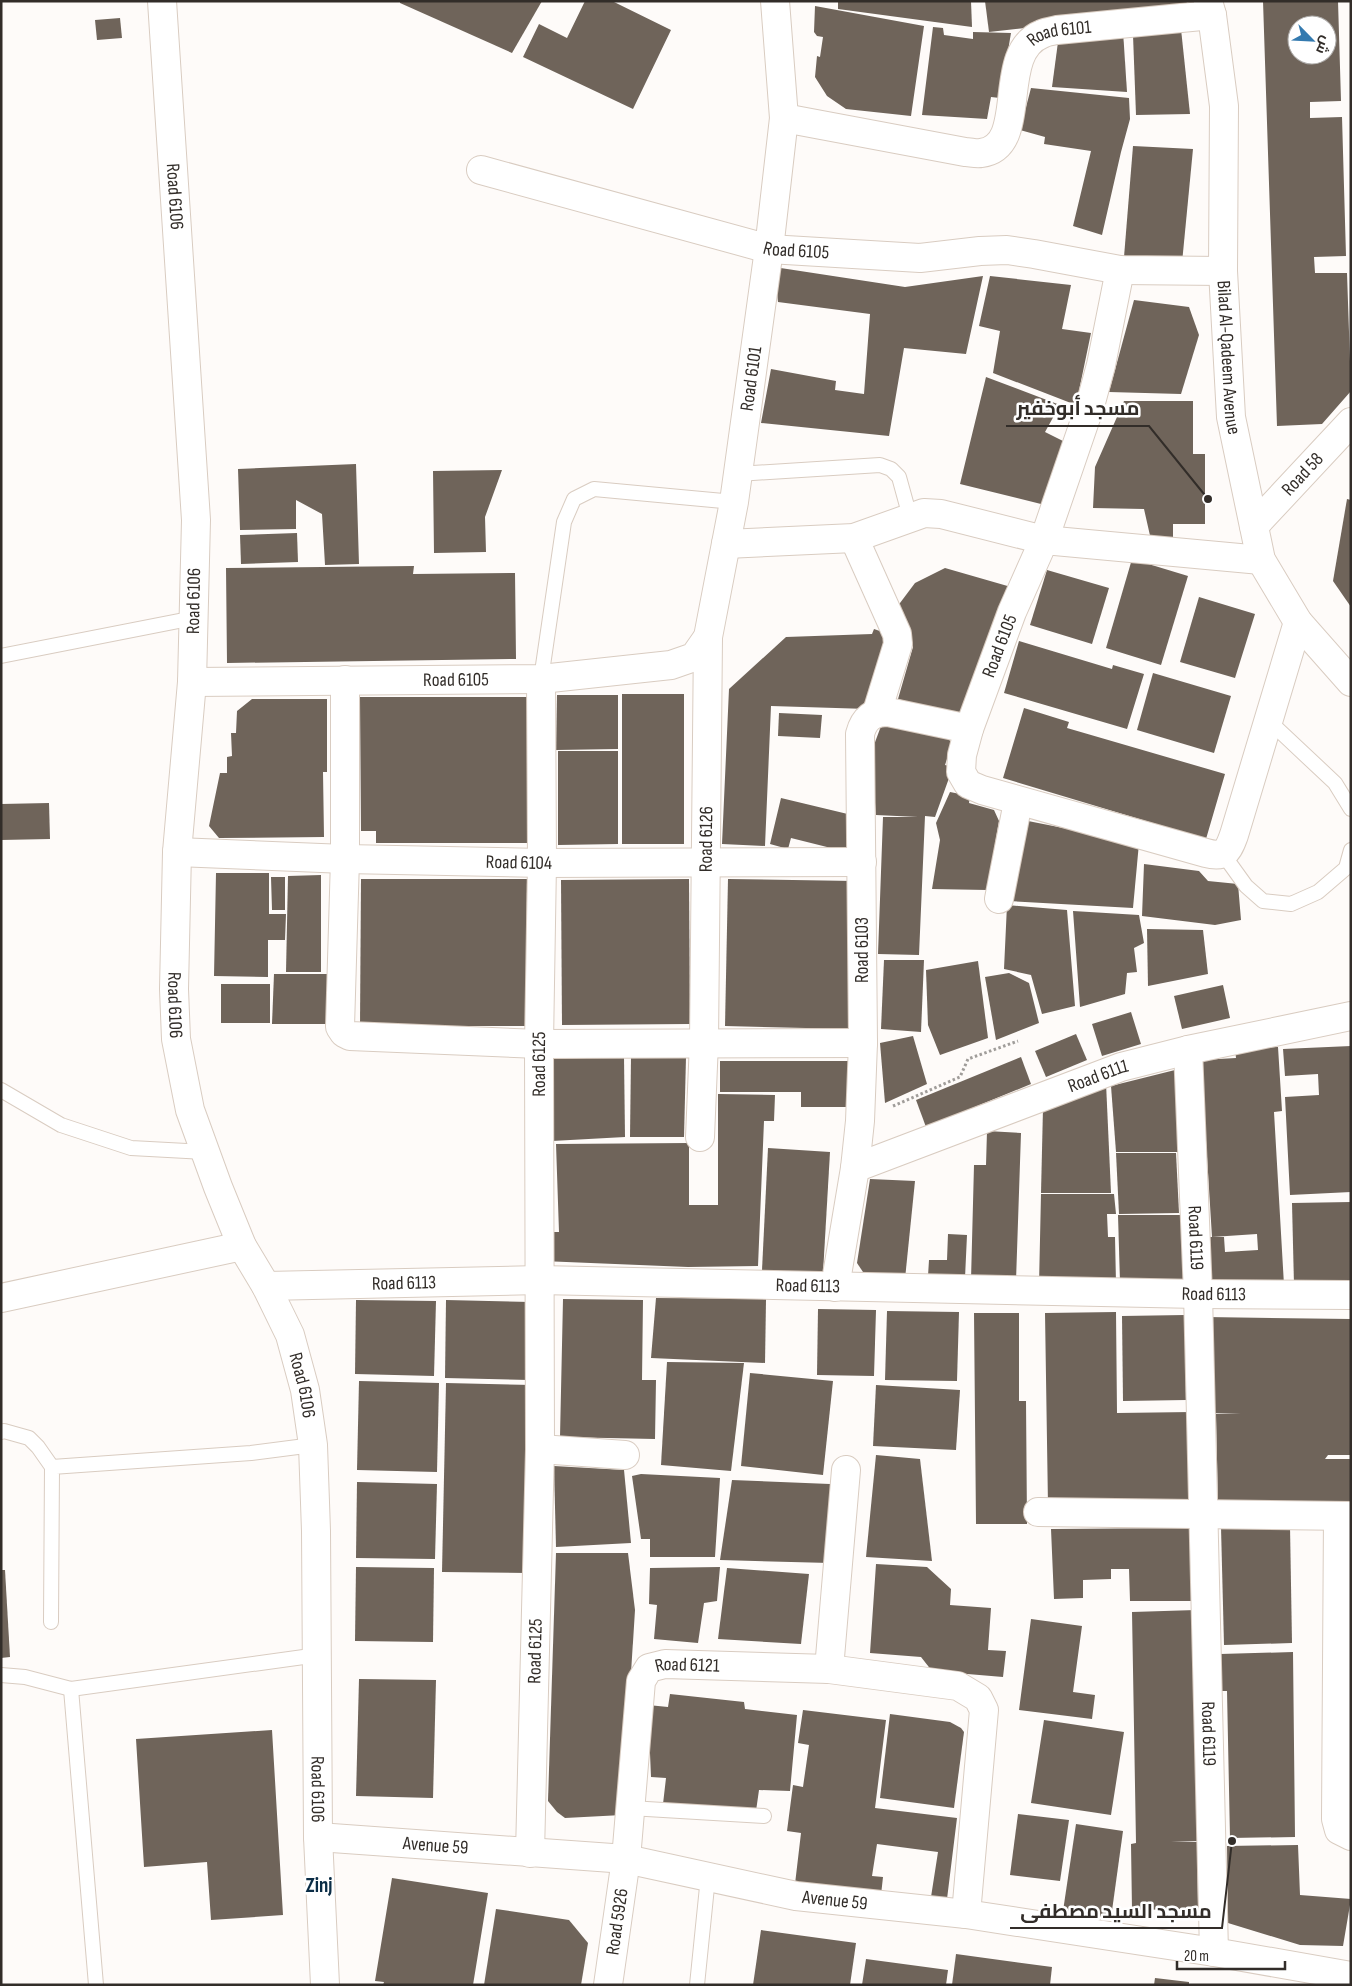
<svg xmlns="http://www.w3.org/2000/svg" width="1352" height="1986" viewBox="0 0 1352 1986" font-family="'Sofia Sans Condensed',Cairo,sans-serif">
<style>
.building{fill:#6f645a;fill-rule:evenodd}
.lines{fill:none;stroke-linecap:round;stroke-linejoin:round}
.lane-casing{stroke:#d9ccc1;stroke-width:16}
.street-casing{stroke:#d9ccc1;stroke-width:30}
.secondary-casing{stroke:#d9ccc1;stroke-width:30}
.path{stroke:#a09d9a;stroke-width:3;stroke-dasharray:2.5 2.5;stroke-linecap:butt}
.lane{stroke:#fff;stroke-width:14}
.street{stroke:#fff;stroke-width:28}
.secondary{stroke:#fff;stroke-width:28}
.labels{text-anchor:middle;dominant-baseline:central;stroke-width:5;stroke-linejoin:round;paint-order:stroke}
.street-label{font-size:19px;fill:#322d29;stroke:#fff}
.quarter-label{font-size:21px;font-weight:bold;fill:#0b2d46;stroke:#fff}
.leader{fill:none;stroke:#322d29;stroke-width:2}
.callout-dot{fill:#322d29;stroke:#fff;stroke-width:2}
.callout-label{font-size:20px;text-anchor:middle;font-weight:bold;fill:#322d29;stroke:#fff;stroke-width:5;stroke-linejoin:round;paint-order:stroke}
</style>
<rect width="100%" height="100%" fill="#fefbf9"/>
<g class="building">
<path d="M400,1H542L512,53L400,3Z"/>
<path d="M585,1H612L671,30L633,109L523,57L539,24L567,38Z"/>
<path d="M838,1H971L972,27L838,9Z"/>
<path d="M985,1H1186L1190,9L989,32Z"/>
<path d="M1263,1H1338L1341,101L1310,102V118L1342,117L1346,256L1314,257L1315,273H1347L1351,391L1322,424L1277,426ZM1297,25H1327V55H1297Z"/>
<path d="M815,6L924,26L911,116L846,109L827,96L815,77L817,56L820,57L823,37L817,36L814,32Z"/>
<path d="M120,18L122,38L97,40L95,20Z"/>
<path d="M933,27L943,28L944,35L973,39V32L1011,33L1000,98L991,97L987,119L922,115Z"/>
<path d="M1181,29L1190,114L1136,115L1133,35Z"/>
<path d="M1123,31L1127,92L1052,87L1058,42Z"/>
<path d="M1031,88L1129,98L1130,119L1121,152L1102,235L1073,226L1091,151L1044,144L1045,137L1020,130Z"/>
<path d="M1133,146L1193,149L1182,263L1124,257Z"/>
<path d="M774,267L905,287L983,276L966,354L904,348L889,436L761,423L771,369L836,381L835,390L864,394L870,314L778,302Z"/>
<path d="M990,276L1071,285L1062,329L1091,333L1076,405L993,373L1000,331L979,326Z"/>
<path d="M1134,300L1189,307L1199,335L1181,394L1109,392Z"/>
<path d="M986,377L1060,405L1045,432L1069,444L1049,506L960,484Z"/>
<path d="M1124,401H1193V454H1205V524H1173V540H1151L1144,509L1093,508L1095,467Z"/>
<path d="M356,464L359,564L325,565L322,514L296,500V529L240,530L238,469Z"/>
<path d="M502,470L485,517L486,552L434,553L433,471Z"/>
<path d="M1347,499L1351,500V607L1333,581Z"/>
<path d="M297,533L298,562L241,564L240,535Z"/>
<path d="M1132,559L1188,576L1161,665L1106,648Z"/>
<path d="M414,566L413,574L515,573L516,659L227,663L226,568Z"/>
<path d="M945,568L1011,587L966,717L898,699L913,647L897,607L915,583Z"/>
<path d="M1047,570L1109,588L1092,644L1030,625Z"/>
<path d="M1199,597L1255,614L1235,678L1180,662Z"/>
<path d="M874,629L897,637L868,709L771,706L765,846L722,844L729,689L786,637L872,634Z"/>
<path d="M1019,641L1112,669L1113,665L1144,674L1127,729L1004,693Z"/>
<path d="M1153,673L1231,696L1214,753L1137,730Z"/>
<rect x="622" y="694" width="62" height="150"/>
<path d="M557,695H618V749L556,750Z"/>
<path d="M360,697H527L528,843H376V831H361Z"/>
<path d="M252,699H327V772H323L324,837L219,838L209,826L220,773H227V757L232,756L231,733H236L237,711Z"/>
<path d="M1024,708L1069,722L1067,728L1225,774L1206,839L1003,778Z"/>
<path d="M779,713L822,715L820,738L778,736Z"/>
<path d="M884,718L945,733L952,744L945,765L953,767L935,817L925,816L919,955L878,954L883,817H918L876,815L871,753Z"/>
<path d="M558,751H618V844L558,845Z"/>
<path d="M950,792L970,796L969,803L994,810L999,821L987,890L932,889L940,840L936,823Z"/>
<path d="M781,798L856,816L847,852L791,838L788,849L770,844Z"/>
<path d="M49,803L50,839L1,840V804Z"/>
<path d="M1023,820L1139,843L1133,908L1009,901Z"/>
<path d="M1144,864L1199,871L1208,881L1238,884L1241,920L1215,925L1142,916Z"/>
<path d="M216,873H269V914H286L285,940H268V977L214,976Z"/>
<path d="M321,875V972H286L288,876Z"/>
<path d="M271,877H285V910H272Z"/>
<path d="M361,879H527L526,1026H360Z"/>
<path d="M689,879L690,1024L562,1025L561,880Z"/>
<path d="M728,879L854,881L850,1029L725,1026Z"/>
<path d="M1007,905L1067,910L1075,1006L1042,1014L1031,975L1004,969Z"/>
<path d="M1073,911L1139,915L1144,943L1134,948L1137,972L1127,973L1125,994L1080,1007Z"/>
<path d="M1147,929L1203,930L1208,974L1148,986Z"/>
<path d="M884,960H924L921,1032L881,1029Z"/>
<path d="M978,961L988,1038L940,1055L928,1025L926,970Z"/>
<path d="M1009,973L1029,983L1039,1023L996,1040L985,977Z"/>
<path d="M274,974H328L327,1024H272Z"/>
<rect x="221" y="984" width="49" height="39"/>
<path d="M1223,985L1230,1018L1182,1029L1174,996Z"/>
<path d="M1131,1012L1141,1044L1102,1056L1092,1024Z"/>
<path d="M1076,1034L1087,1060L1046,1077L1035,1051Z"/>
<path d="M913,1036L927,1084L885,1103L880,1043Z"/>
<path d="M1351,1046V1192L1290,1195L1285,1097L1319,1095L1318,1074L1285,1076L1283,1049Z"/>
<path d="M1278,1047L1282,1111L1274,1112L1284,1285L1211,1282L1208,1237H1224L1225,1252L1258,1250L1257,1234L1212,1237L1201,1060L1236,1058L1235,1049Z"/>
<path d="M624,1057L625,1137L552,1141L550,1059Z"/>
<path d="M631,1057H686L684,1137H630Z"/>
<path d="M1021,1057L1031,1084L926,1127L916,1100Z"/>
<path d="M720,1061H853V1107H801V1092H720Z"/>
<path d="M1175,1070L1178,1152H1116L1111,1086Z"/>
<path d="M1106,1083L1111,1193H1041L1043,1108Z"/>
<path d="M718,1094L775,1095L774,1121H764L758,1266L688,1267L542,1261L543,1232H559L556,1144L689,1143V1205H718Z"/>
<path d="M987,1131L1021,1133L1016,1281L971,1280L974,1165H986Z"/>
<path d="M768,1148L830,1152L823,1273L762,1270Z"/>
<path d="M1116,1153H1176L1179,1213L1119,1214Z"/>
<path d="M870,1179L915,1181L905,1279L867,1278L857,1263Z"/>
<path d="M1041,1194H1114L1116,1214H1107L1108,1237H1115L1116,1283L1039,1285Z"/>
<path d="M1351,1202V1283L1294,1285L1292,1203Z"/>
<path d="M1118,1215H1182L1184,1281L1120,1282Z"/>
<path d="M948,1234L967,1235L965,1278L928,1276L929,1260H947Z"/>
<path d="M656,1298L766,1299L765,1363L651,1358Z"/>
<path d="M563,1299L643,1300L642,1380H656L655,1439L560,1437Z"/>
<path d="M356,1300L436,1301L434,1376L355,1374Z"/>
<path d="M446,1300L530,1302L529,1380L445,1378Z"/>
<path d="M818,1309L876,1310L874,1376L817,1375Z"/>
<path d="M887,1311L959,1312L957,1381L885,1380Z"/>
<path d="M1116,1312L1117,1413L1192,1412L1194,1503L1048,1506L1045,1313Z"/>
<path d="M974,1313H1019V1401H1026L1027,1524H976Z"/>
<path d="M1185,1315L1186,1400L1123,1401L1122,1316Z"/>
<path d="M1206,1317L1351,1319V1455H1328L1325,1459H1351V1506L1218,1505L1216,1414H1241L1208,1413Z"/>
<path d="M667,1362L744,1363L731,1471L661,1465Z"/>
<path d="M750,1373L833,1381L823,1475L741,1466Z"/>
<path d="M359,1381L439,1383L437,1472L357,1470Z"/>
<path d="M446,1383L532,1385L527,1573L442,1572Z"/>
<path d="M876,1385L960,1390L956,1450L873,1446Z"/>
<path d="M876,1455L920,1459L932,1561L866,1557Z"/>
<path d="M554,1466L624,1470L631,1543L556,1547Z"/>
<path d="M641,1474L720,1478L715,1557H650V1539H641L632,1476Z"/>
<path d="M732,1480L830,1484V1563L720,1560Z"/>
<path d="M357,1482L437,1484L435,1559L356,1558Z"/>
<path d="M1290,1526L1292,1643L1224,1645L1221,1527Z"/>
<path d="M1191,1528V1601H1130L1129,1569H1111V1579L1083,1580V1598L1054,1599L1051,1529Z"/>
<path d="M556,1553H628L635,1610L622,1815L565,1818L557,1812L548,1801Z"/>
<path d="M876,1564L927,1567L951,1589L950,1605L991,1608L988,1650L1006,1651L1003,1677L932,1671L921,1657L870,1653Z"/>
<path d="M356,1567L434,1568L433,1642L355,1641Z"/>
<path d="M720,1567L717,1601L704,1603L698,1643L654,1639L657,1605L649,1604L650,1568Z"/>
<path d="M727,1568L809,1574L801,1644L718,1639Z"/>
<path d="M1,1570H5L10,1657L1,1658Z"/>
<path d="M1196,1610L1200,1841L1171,1842H1197L1198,1909L1132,1910L1131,1844L1136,1843L1132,1612Z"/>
<path d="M1031,1619L1082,1626L1073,1692L1095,1695L1092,1719L1019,1710Z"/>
<path d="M1293,1652L1295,1837L1230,1838L1227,1691H1221L1220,1654Z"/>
<path d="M359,1679L436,1680L433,1798L356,1796Z"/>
<path d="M670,1694L744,1702L745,1709L797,1715L790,1791L759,1790L756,1811L663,1804L666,1778L651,1777L648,1705L668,1707Z"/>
<path d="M803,1710L886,1720L875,1808L957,1818L947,1899L931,1897L938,1852L877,1844L872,1876L883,1877L881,1895L795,1884L801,1833L787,1831L793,1785L803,1787L809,1745L798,1743Z"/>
<path d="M890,1714L950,1722L961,1728L964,1732L954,1808L880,1798Z"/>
<path d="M1044,1720L1124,1732L1111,1815L1031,1803Z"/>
<path d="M272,1730L283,1915L211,1920L207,1862L144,1867L136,1739Z"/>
<path d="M1018,1814L1069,1820L1060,1881L1010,1875Z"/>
<path d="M1076,1824L1123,1831L1111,1918L1063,1911Z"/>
<path d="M1298,1845L1300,1895L1351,1899L1343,1946L1300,1945L1228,1923L1227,1846Z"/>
<path d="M392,1878L488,1893L473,1985H383L384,1982L375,1981Z"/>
<path d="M496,1909L569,1920L588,1943L581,1985H484Z"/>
<path d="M761,1930L856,1943L850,1985H753Z"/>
<path d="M956,1954L1052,1967L1050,1985H952Z"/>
<path d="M866,1959L948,1970L946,1985H862Z"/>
<path d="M1155,1978L1189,1982V1985H1154Z"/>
</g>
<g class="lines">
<defs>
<g id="lane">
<path d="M738,474L880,465L891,469L899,477L910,517"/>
<path d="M1,656L194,618"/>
<path d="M541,679L564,522L574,499L594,489L734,502"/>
<path d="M1268,720L1335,783L1351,809"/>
<path d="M1223,854L1246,886L1263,901L1291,904L1318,892L1346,868L1351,850"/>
<path d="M1,1090L61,1125L131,1148L205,1152"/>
<path d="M1,1432L4,1431L29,1438L38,1447L52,1467"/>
<path d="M51,1622L52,1467L251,1453L313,1445"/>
<path d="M1,1675L25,1677L71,1689L318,1655"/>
<path d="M71,1689L96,1985"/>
<path d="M630,1808L764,1816"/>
<path d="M697,1985L708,1877"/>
</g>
<g id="street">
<path id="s1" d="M162,1L196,520L192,682L177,852L174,989L176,1039L190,1110L218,1187L242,1246L266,1286L290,1335L305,1390L313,1445L316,1531L318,1837L325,1985"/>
<path id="s2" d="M784,118L965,152C970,152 976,154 981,153C1031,147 994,53 1042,34C1046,32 1052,31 1057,30L1212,15"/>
<path id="s3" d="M481,170L769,249L920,258L980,251L1007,250L1034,254L1120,270L1223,271"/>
<path d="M1120,270L1101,365L1090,406L1044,540L1012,612L969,729L962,755L961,772L968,784L982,790L1206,853C1224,858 1228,852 1234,835L1298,622"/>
<path id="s4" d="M1254,526L1351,422"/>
<path d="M854,538L897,634L898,644L877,712"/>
<path d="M726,544L854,538L924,513L941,514L1044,540L1261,560"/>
<path d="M345,680V859L340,1027L344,1033L350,1036L539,1044L863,1043"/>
<path id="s5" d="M192,682L541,679L671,665L694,657L708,637"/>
<path id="s6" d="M177,852L345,859L542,863L862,862"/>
<path d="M999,899L1018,802"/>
<path id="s7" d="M1188,1050L1198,1294L1214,1952"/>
<path id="s8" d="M700,1137L704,1042L708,637L734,502L769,249L784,118L775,1"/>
<path id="s9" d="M855,1168L1121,1067L1188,1050L1351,1016"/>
<path id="s10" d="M266,1286L539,1280L1198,1294L1351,1295"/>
<path d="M835,1287L855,1168L860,1121L863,1043L860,734C864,719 872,712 888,712L969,729"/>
<path d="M1,1298L242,1246"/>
<path d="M540,1449L625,1455"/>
<path d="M1038,1512L1351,1516"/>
<path d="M1338,1516L1336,1819L1339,1830L1351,1836"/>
<path d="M829,1669L846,1470"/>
<path id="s11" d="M318,1837L626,1859L796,1896L966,1914L1214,1952L1351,1976"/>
<path id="s12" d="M530,1853L540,1449L539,1044L542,863L541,679"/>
<path id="s13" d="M608,1985L626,1859L641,1681L649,1668L665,1664L829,1669L958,1686L978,1698L984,1710L966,1914"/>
</g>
<g id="secondary">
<path id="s14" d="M1208,1L1212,15L1224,106L1223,271L1231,417L1261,560L1298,622L1351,682"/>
</g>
</defs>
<use href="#lane" class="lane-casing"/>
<use href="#street" class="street-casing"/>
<use href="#secondary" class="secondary-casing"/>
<path class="path" d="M893,1106L960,1077L968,1059L1018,1041"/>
<use href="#lane" class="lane"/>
<use href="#street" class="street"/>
<use href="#secondary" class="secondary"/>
</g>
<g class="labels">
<g class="street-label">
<text stroke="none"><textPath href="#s2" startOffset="361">Road 6101</textPath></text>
<text stroke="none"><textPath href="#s1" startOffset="196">Road 6106</textPath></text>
<text stroke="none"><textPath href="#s3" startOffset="326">Road 6105</textPath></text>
<text stroke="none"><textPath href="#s14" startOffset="358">Bilad Al-Qadeem Avenue</textPath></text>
<text stroke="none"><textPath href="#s8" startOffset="762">Road 6101</textPath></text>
<text stroke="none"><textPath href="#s4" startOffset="71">Road 58</textPath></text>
<text transform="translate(194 601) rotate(-89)">Road 6106</text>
<text transform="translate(1000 646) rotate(-69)">Road 6105</text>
<text stroke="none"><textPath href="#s5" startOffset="264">Road 6105</textPath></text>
<text stroke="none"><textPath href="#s8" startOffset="298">Road 6126</textPath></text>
<text stroke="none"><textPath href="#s6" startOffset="342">Road 6104</textPath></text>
<text transform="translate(862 950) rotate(-90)">Road 6103</text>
<text stroke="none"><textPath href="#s1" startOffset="1006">Road 6106</textPath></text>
<text stroke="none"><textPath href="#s12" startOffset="789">Road 6125</textPath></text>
<text stroke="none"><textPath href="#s9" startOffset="260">Road 6111</textPath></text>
<text stroke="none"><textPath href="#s7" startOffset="188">Road 6119</textPath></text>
<text stroke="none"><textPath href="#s10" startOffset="138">Road 6113</textPath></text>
<text stroke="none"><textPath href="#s10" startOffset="542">Road 6113</textPath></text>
<text stroke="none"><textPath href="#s10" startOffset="948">Road 6113</textPath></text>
<text stroke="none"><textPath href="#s1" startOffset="1411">Road 6106</textPath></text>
<text stroke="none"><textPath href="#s12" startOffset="202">Road 6125</textPath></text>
<text stroke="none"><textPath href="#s13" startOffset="360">Road 6121</textPath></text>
<text stroke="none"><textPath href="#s7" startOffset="684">Road 6119</textPath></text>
<text stroke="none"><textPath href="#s1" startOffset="1816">Road 6106</textPath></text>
<text stroke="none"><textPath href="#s11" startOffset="118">Avenue 59</textPath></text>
<text stroke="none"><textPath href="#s11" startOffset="522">Avenue 59</textPath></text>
<text stroke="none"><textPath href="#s13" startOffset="64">Road 5926</textPath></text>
</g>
<g class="quarter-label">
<text x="319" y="1885">Zinj</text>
</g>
</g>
<path class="leader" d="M1208 499L1149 426H1006M1232 1841L1222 1928H1010"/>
<g class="callout-dot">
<circle cx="1208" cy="499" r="5"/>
<circle cx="1232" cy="1841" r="5"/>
</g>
<g class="callout-label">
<text x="1078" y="415">مسجد أبوخفير</text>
<text x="1116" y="1918">مسجد السيد مصطفى</text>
</g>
<rect width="1352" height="1986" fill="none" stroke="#322d29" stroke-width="5"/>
<g transform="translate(1312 40) rotate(114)"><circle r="24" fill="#ffffff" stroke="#adaba9"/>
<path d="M0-4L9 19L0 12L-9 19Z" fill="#347aaf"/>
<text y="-8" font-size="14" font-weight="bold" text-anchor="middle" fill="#322d29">ش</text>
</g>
<path d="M1177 1961v8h108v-8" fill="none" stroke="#322d29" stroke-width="2.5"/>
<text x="1184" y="1961" font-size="15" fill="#322d29" stroke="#ffffff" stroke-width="4" paint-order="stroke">20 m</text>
</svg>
